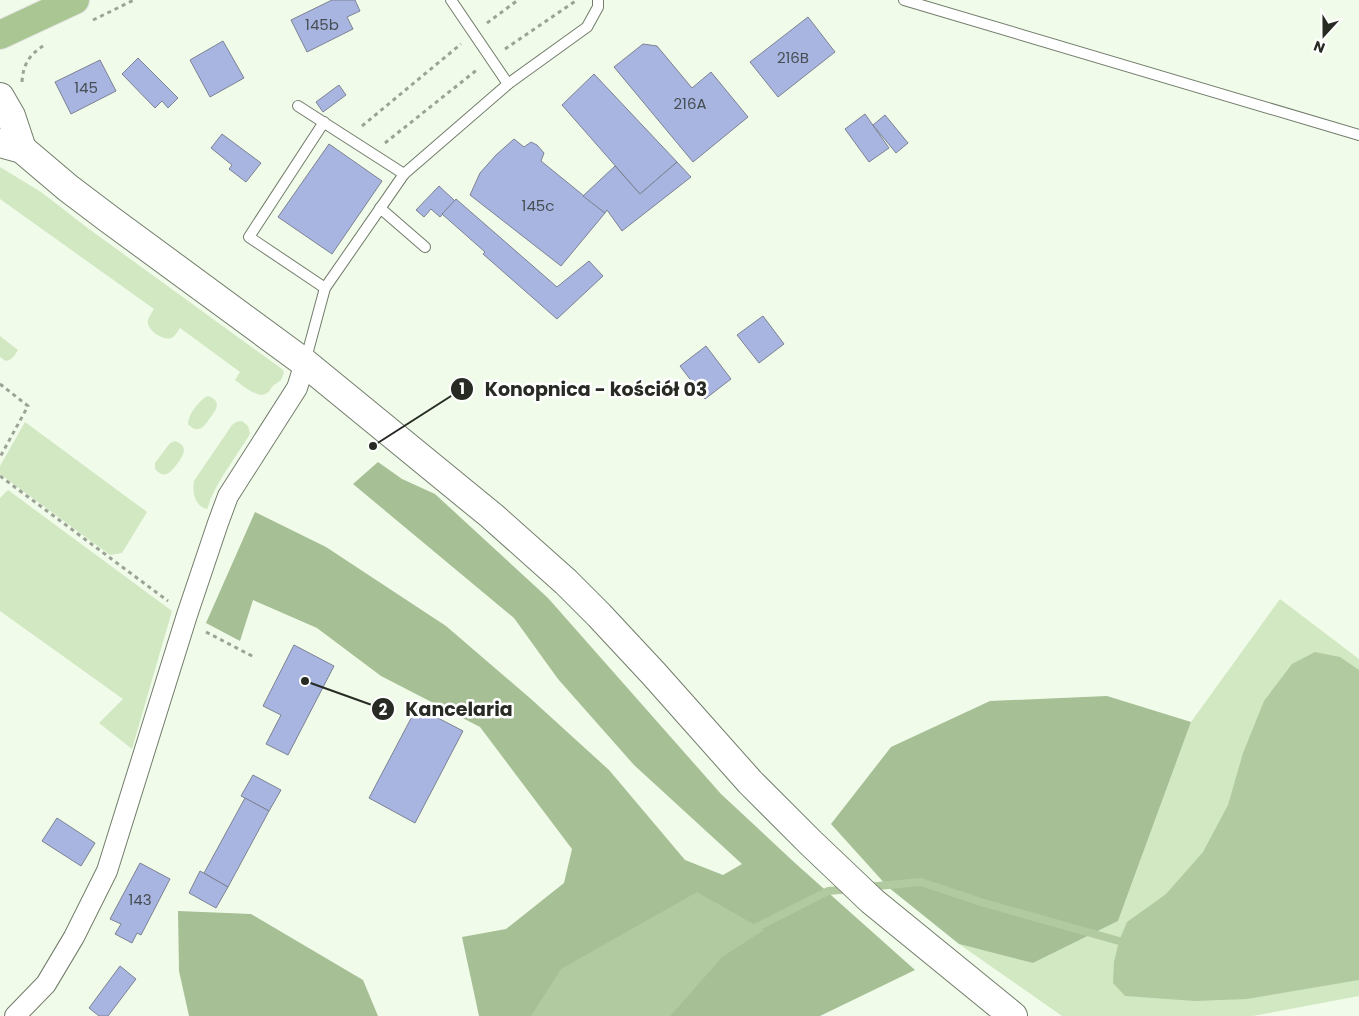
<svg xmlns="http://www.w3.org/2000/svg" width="1359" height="1016" viewBox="0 0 1359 1016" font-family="Poppins,sans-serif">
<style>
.green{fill:#d2e8c3}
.forest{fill:#a6bf95}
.water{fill:#b1caa0}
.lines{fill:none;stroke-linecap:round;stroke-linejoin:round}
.stream{stroke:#b1caa0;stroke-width:8}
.building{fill:#a8b5e1;stroke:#7c8293}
.lane-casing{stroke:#727c6b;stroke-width:12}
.street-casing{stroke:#727c6b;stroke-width:22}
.secondary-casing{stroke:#727c6b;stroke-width:30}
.primary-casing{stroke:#e1e1e0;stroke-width:30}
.path{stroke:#9ba396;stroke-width:3;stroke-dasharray:4 4;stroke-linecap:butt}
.lane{stroke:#fff;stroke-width:10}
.street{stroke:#fff;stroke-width:20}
.secondary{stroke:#fff;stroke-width:28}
.primary{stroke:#aac793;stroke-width:28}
.labels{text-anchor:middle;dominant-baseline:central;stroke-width:5;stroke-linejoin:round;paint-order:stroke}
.number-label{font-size:15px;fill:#474e53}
.leader{fill:none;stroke:#272b24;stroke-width:2}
.callout-dot{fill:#272b24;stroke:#fff;stroke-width:2}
.mark-label{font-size:15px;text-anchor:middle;font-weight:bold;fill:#fff}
.callout-label{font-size:19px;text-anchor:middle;font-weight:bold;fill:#272b24;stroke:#fff;stroke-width:5;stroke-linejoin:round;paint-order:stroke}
</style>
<rect width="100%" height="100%" fill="#f0fbe9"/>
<g class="green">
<path d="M0,167L41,192L89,229L282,369L284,372C281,384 279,380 272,387C269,390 271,391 267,393C259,400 242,385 235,380L240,372L180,328C178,331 175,336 172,338C164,341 150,332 148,324C147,319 151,314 154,309L0,199Z"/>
<path d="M0,336L18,350C15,355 13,359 6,361L0,357Z"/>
<path d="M208,396C222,401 217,409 210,418C207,422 204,428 198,429C194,430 191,427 188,424C188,415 199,400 208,396Z"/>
<path d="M242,421L248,426L250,434C237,455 221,476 211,498C209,502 209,506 207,509C195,506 192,492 194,481L232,425L236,422Z"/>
<path d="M25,422L147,512L122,553L110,555L0,474V466Z"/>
<path d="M175,441C189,446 184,455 177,464C171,472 165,480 155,469V463L170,443Z"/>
<path d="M8,490L172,611L132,749L99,723L123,699L0,611V498Z"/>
<path d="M1280,599L1359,659V996L1253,1016H1062L959,944L1033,963L1118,921L1191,722Z"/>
</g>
<g class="forest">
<path d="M378,462L402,479L435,494L548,598L721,794L795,863L915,970L820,1016H479L462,937L506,929L564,883L572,849L480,727L381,676L317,628L253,600L240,641L206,623L255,512L326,547L446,626L531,699L609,770L685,860L723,875L742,864L634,765L558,679L514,618L353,484Z"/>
<path d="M1107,696L1191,722L1118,921L1033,963L959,944L888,887L831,824L891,747L990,701Z"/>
<path d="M178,911L251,914L363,980L378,1016H189L179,971Z"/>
</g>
<g class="water">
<path d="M1315,652L1340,657L1359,670V980L1247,999L1195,1001L1125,996L1113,983L1114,962L1119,941L1127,922L1166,894L1203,852L1228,805L1243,753L1264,701L1292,664Z"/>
<path d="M697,892L764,930L705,968L664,1016H531L561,969Z"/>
</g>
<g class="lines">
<g class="stream">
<path d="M867,887L921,882L984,903L1119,941"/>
<path d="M749,931L828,891L851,889"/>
<path d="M665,1016L716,958"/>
</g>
</g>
<g class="building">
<path d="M332,0H355L360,11L347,17L353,29L307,52L291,20Z"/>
<path d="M808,17L835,52L778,97L750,62Z"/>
<path d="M223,41L244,78L210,97L190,60Z"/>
<path d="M643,44L657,46L692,88L711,72L748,117L693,162L614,67Z"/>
<path d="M138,58L178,98L168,108L162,101L155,108L122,74Z"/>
<path d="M100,60L116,91L71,114L55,82Z"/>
<path d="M594,74L677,162L640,194L562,105Z"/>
<path d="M339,85L346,95L323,112L316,102Z"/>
<path d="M865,114L889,148L869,162L845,129Z"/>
<path d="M885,115L908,143L896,153L873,125Z"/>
<path d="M222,134L261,163L246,182L229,169L232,165L211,148Z"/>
<path d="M514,139L524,147L531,142L537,145L544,153L541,161L605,213L561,266L470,195L480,173L496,155Z"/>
<path d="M329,144L382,181L332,254L278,217Z"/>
<path d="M677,162L691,177L622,231L607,210L605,213L583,196L615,166L640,194Z"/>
<path d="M439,186L455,201L440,217L431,209L424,217L416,210Z"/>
<path d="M456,199L557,287L589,261L603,276L557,319L483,254L485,252L442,214Z"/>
<path d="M763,316L784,344L759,363L737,335Z"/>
<path d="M706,346L731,379L705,399L680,366Z"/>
<path d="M294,645L334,666L288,755L266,744L281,715L263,706Z"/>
<path d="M417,707L463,731L415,823L369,798Z"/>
<path d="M253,775L281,790L269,811L241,796Z"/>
<path d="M245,798L269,811L228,887L204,873Z"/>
<path d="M57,818L95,843L81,866L42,841Z"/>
<path d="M140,863L170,879L141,935L137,933L132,943L115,934L121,924L110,919Z"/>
<path d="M200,871L228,887L216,908L189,893Z"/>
<path d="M120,966L136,979L108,1016H99L89,1008Z"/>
</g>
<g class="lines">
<defs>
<g id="lane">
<path d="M451,0L508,84"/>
<path d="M904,0L1359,135"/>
<path d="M298,106L404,174"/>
<path d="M324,122L249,237L325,288"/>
<path d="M380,208L425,247"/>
<path d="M305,362L325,288L404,174L508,84L587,27L598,7V0"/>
</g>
<path id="street" d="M15,1016L46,984L74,937L107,871L187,615L218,523L228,496L297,388L305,363"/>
<g id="secondary">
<path d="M0,97L11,116L22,149"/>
<path d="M0,143L22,149L68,188L109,219L305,363L492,516L566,582L599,615L654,674L750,782L811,843L872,901L1013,1016"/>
</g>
<path id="primary" d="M0,35L75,0"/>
</defs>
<use href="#lane" class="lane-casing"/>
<use href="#street" class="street-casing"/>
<use href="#secondary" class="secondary-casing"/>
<use href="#primary" class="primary-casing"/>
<g class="path">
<path d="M93,20L134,0"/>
<path d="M487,23L518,0"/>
<path d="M505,49L577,0"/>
<path d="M22,82C23,65 29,55 43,46"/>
<path d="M362,126L461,44"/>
<path d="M385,143L478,69"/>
<path d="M0,384L28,406L0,457"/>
<path d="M0,476L168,601"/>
<path d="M206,632L254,657"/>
</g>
<use href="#lane" class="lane"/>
<use href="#street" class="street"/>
<use href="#secondary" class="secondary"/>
<use href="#primary" class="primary"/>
</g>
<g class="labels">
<g class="number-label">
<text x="322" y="24">145b</text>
<text x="793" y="57">216B</text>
<text x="86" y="87">145</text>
<text x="690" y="103">216A</text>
<text x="538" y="205">145c</text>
<text x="140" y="899">143</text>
</g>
</g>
<path class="leader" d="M373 446L462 389M305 681L383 709"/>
<g class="callout-dot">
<circle cx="373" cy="446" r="5"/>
<circle cx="305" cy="681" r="5"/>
<circle cx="462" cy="389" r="12"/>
<circle cx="383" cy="709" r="12"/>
</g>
<g class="mark-label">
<text x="462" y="394">1</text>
<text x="383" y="715">2</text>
</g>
<g class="callout-label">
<text x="596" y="396">Konopnica - kościół 03</text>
<text x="459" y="716">Kancelaria</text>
</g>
<g transform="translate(1324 35) rotate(201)" stroke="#ffffff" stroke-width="4" paint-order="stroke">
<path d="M0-4L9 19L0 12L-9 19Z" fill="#272b24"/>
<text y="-8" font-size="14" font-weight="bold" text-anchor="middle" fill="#272b24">N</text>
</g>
</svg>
